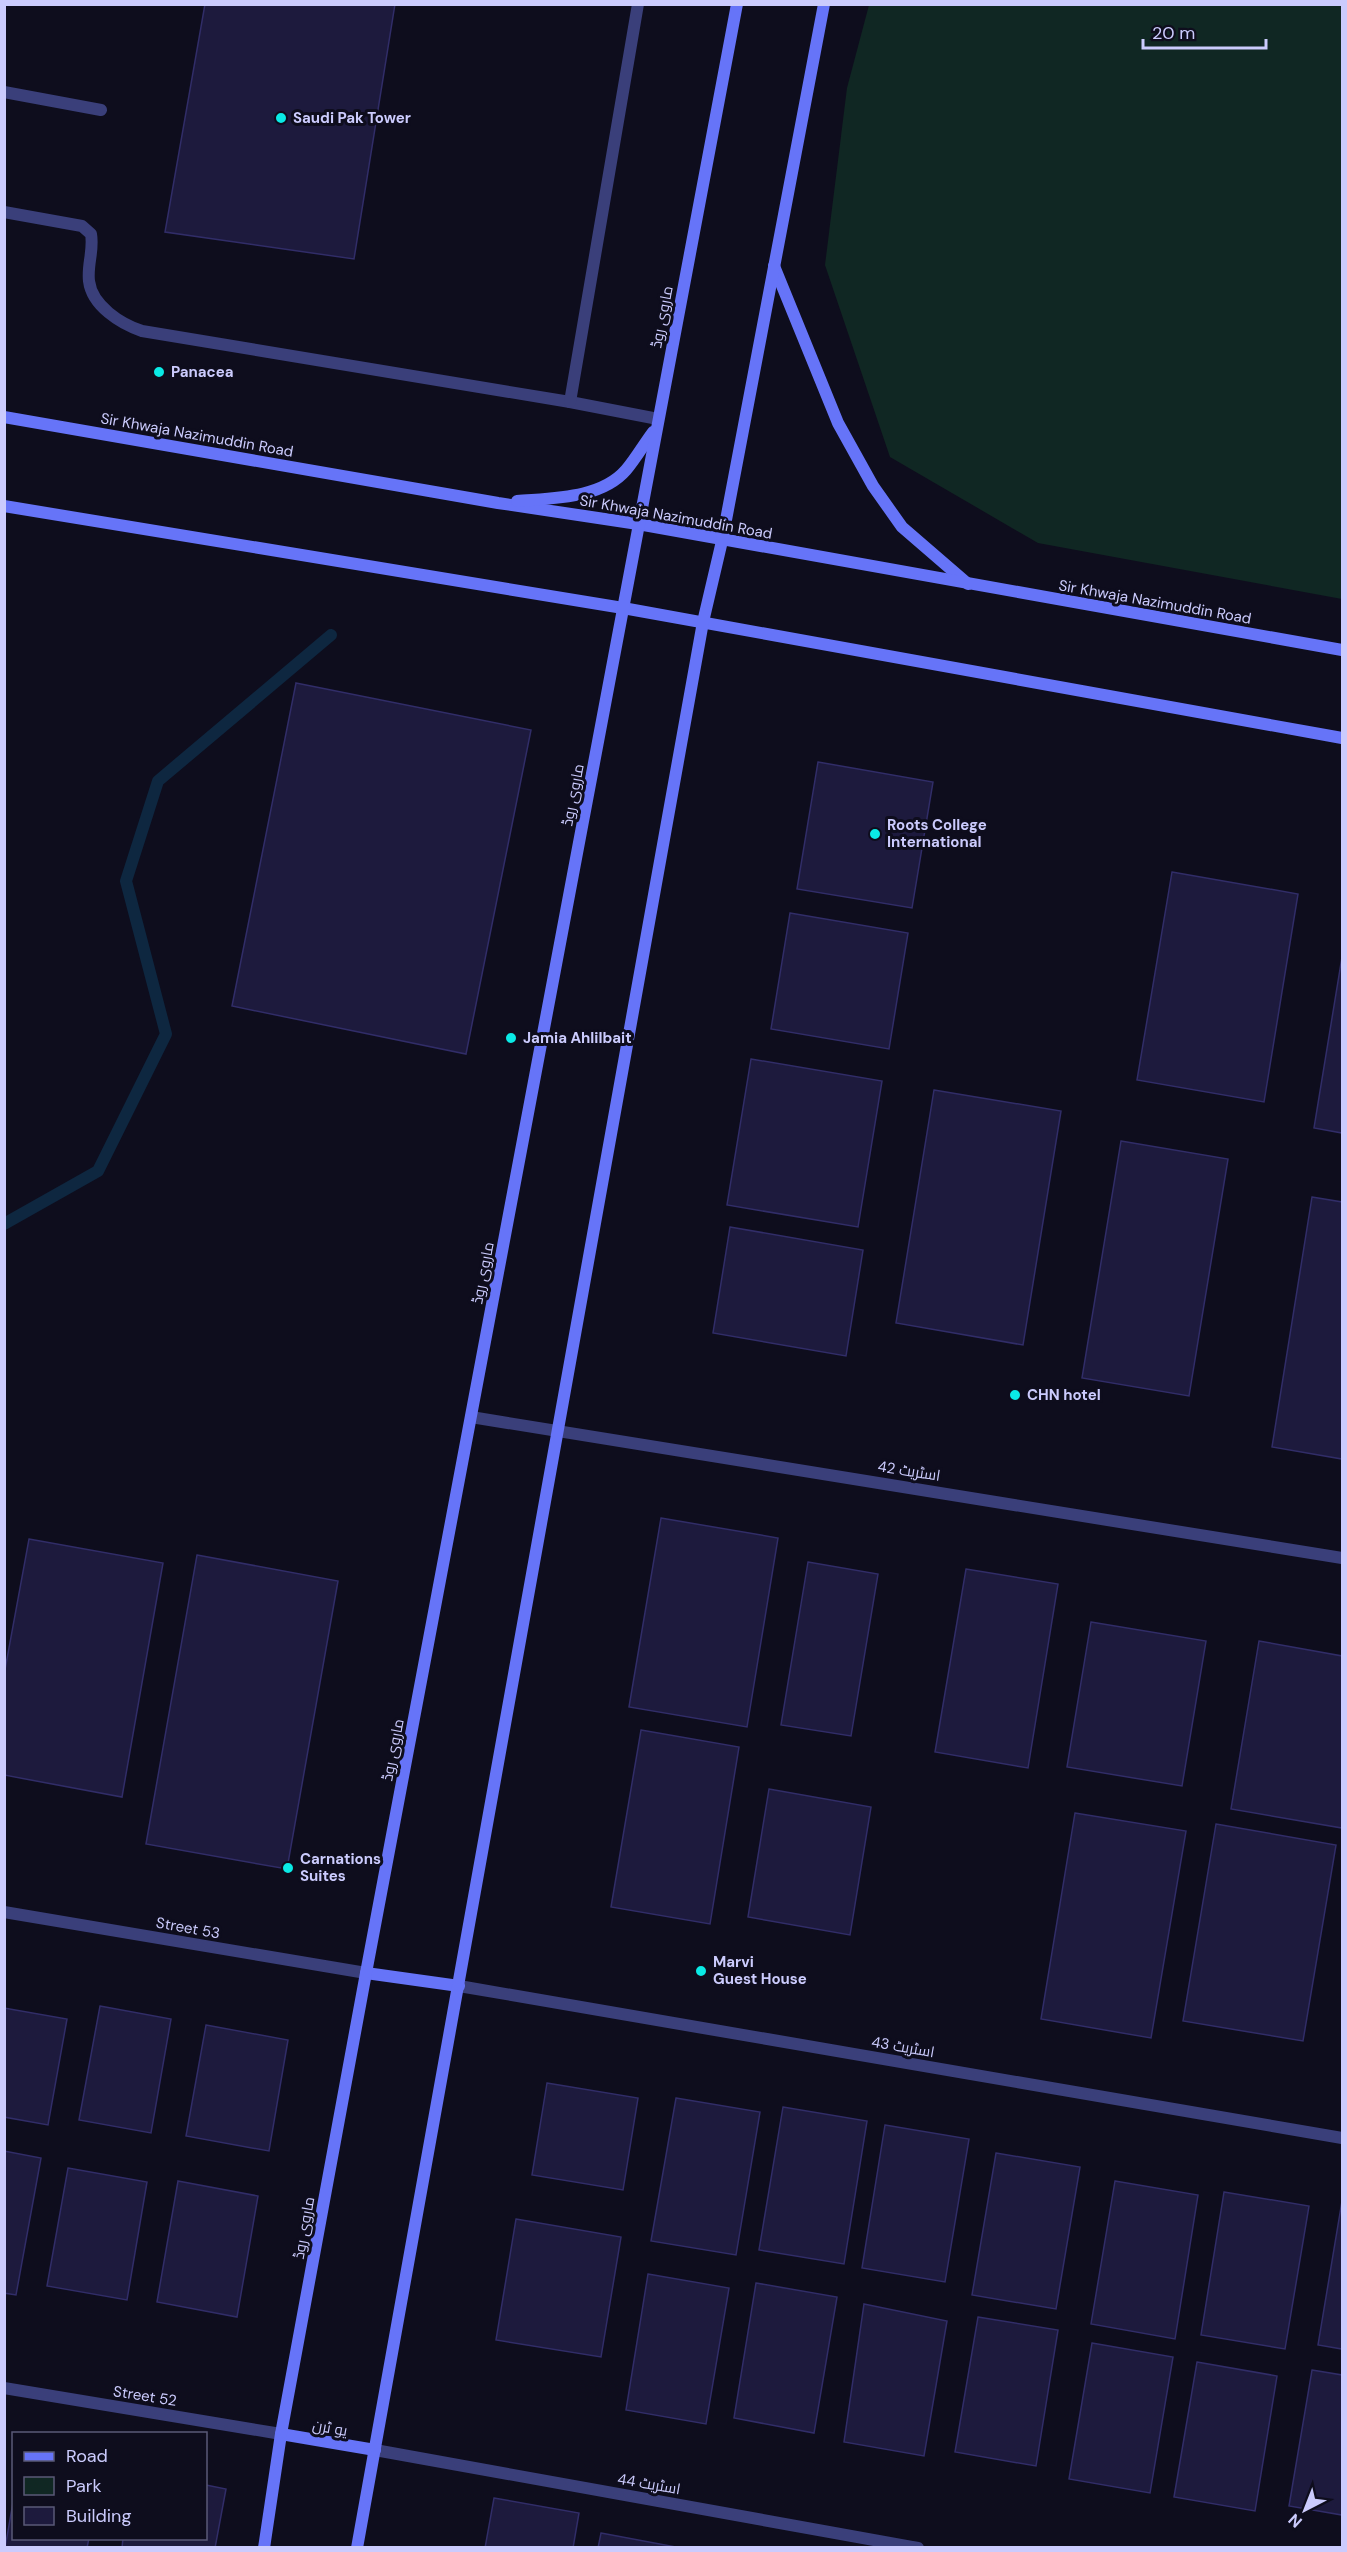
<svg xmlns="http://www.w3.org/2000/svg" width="1347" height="2552" viewBox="0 0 1347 2552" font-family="'DM Sans',Cairo,sans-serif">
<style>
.green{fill:#102723}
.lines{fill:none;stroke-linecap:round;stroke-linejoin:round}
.stream{stroke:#0e2740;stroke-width:12}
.building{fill:#1d1a3d;stroke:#312d68;stroke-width:1.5}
.lane{stroke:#3a3f7a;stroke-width:12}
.street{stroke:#3a3f7a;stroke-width:12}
.secondary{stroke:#6674f8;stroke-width:12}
.poi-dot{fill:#0aeae6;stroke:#0e0d1d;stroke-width:2}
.labels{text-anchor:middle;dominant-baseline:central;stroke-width:6;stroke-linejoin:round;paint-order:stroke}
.poi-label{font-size:15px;font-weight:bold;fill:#cbcbfd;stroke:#0e0d1d;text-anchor:start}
.street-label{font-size:15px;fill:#cbcbfd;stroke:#0e0d1d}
</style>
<rect width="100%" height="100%" fill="#0e0d1d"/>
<path class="green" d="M869,5H1342V599L1038,543L890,457L825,265L847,88Z"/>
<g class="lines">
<path class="stream" d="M4,1224L98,1171L166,1034L126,881L158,781L331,635"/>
</g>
<g class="building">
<path d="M205,4H395L354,259L165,232Z"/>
<path d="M296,683L531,730L466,1054L232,1006Z"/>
<path d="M818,762L933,782L912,908L797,889Z"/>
<path d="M1172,872L1298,894L1264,1102L1137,1080Z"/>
<path d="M790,913L908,933L889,1049L771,1029Z"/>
<path d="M1342,957V1133L1314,1128Z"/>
<path d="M751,1059L882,1081L858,1227L727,1205Z"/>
<path d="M934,1090L1061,1111L1023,1345L896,1323Z"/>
<path d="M1121,1141L1228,1159L1189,1396L1082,1378Z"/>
<path d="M1312,1197L1342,1202V1459L1272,1447Z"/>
<path d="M730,1227L863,1250L846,1356L713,1333Z"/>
<path d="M661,1518L778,1538L747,1727L629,1707Z"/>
<path d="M29,1539L163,1563L122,1797L4,1775V1675Z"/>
<path d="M197,1555L338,1581L287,1869L146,1844Z"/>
<path d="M808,1562L878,1574L851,1736L781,1725Z"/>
<path d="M966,1569L1058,1584L1028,1768L935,1752Z"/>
<path d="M1091,1622L1206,1641L1182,1786L1067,1767Z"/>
<path d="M1259,1641L1342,1656V1828L1231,1809Z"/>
<path d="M641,1730L739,1747L710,1924L611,1907Z"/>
<path d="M769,1789L871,1807L850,1935L748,1917Z"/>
<path d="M1075,1813L1186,1831L1151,2038L1041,2019Z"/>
<path d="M1216,1824L1336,1845L1303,2041L1183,2021Z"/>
<path d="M100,2006L171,2019L151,2133L79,2120Z"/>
<path d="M4,2008L67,2019L48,2125L4,2117Z"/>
<path d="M206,2025L288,2040L269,2151L186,2136Z"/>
<path d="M547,2083L638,2098L623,2190L532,2175Z"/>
<path d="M676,2098L760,2112L736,2255L651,2241Z"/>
<path d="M783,2107L867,2121L844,2264L759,2250Z"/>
<path d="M885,2125L969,2139L945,2282L862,2268Z"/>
<path d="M4,2151L41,2158L16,2295L4,2293Z"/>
<path d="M996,2153L1080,2167L1056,2309L972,2295Z"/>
<path d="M68,2168L147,2182L127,2300L47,2286Z"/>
<path d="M178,2181L258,2196L237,2317L157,2302Z"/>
<path d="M1115,2181L1198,2195L1175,2339L1091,2324Z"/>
<path d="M1224,2192L1309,2206L1285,2349L1201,2335Z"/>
<path d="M1342,2201V2349L1318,2345Z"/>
<path d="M516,2219L621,2237L601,2357L496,2340Z"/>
<path d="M648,2274L729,2288L706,2424L626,2410Z"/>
<path d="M756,2283L837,2297L814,2433L734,2418Z"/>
<path d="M864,2304L947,2321L924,2456L844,2442Z"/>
<path d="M978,2317L1058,2330L1036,2466L955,2452Z"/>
<path d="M1092,2343L1173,2357L1150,2493L1069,2479Z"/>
<path d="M1197,2362L1277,2376L1255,2511L1174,2497Z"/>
<path d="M1312,2370L1342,2375V2515L1289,2506Z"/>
<path d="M206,2485L226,2489L215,2548H122L123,2538H206Z"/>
<path d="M14,2497V2538H89L87,2548H5Z"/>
<path d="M494,2498L579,2513L573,2548H485Z"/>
<path d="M601,2533L681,2548H598Z"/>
</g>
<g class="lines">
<g class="lane">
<path d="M4,92L101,110"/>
<path d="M4,212L82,226L91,234C94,250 87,265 89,281C92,306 121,324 142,331L570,402L658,419"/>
<path d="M570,402L638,4"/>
</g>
<g class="street">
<path d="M471,1417L1342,1558"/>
<path d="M4,1912L366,1973"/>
<path d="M459,1986L1342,2138"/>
<path d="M4,2388L281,2434"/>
<path d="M375,2450L918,2548"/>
</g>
<g class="secondary">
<path d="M774,266L838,423L873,486L902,527L968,584"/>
<path d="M4,417L498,503L638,524L1342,650"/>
<path d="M517,501C552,498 601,499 626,470C636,458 644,444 653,432"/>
<path d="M4,506L623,608L1342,738"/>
<path d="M366,1973L459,1986"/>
<path d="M281,2434L375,2450"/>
<path d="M264,2548L281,2434L366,1973L737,4"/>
<path d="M357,2548L703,622L722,541L824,4"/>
</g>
</g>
<g class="poi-dot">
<circle cx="281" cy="118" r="6"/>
<circle cx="159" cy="372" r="6"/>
<circle cx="875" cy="834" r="6"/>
<circle cx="511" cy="1038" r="6"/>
<circle cx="1015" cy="1395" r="6"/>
<circle cx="288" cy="1868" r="6"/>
<circle cx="701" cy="1971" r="6"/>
</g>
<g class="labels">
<g class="poi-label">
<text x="293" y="118">Saudi Pak Tower</text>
<text x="171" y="372">Panacea</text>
<text x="887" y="825">Roots College<tspan x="887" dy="17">International</tspan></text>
<text x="523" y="1038">Jamia Ahlilbait</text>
<text x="1027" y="1395">CHN hotel</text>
<text x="300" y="1859">Carnations<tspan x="300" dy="17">Suites</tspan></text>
<text x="713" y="1962">Marvi<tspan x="713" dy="17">Guest House</tspan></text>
</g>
<g class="street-label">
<text transform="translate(662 317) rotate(-79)">ماروی روڈ</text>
<text transform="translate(197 435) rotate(10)">Sir Khwaja Nazimuddin Road</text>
<text transform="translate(676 517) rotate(10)">Sir Khwaja Nazimuddin Road</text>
<text transform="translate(1155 602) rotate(10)">Sir Khwaja Nazimuddin Road</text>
<text transform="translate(573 795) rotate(-79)">ماروی روڈ</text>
<text transform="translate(483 1273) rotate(-79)">ماروی روڈ</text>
<text transform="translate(909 1471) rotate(9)">اسٹریٹ 42</text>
<text transform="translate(393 1750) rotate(-79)">ماروی روڈ</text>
<text transform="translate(188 1928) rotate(10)">Street 53</text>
<text transform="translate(903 2047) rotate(10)">اسٹریٹ 43</text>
<text transform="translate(304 2228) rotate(-80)">ماروی روڈ</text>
<text transform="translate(145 2396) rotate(9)">Street 52</text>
<text transform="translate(330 2428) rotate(10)">یو ٹرن</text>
<text transform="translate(649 2484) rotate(10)">اسٹریٹ 44</text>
</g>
</g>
<rect width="1347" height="2552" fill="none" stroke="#cbcbfd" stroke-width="12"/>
<rect x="12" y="2432" width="195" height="108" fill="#0e0d1d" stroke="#5a5977" stroke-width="1.5"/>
<rect x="24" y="2452" width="30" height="9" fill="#6674f8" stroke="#5a5977" stroke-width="1.5"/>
<text x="66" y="2462" font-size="18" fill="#cbcbfd">Road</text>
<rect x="24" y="2477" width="30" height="18" fill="#102723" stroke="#5a5977" stroke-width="1.5"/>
<text x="66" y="2492" font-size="18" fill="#cbcbfd">Park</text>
<rect x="24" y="2507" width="30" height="18" fill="#1d1a3d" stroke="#5a5977" stroke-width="1.5"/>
<text x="66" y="2522" font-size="18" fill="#cbcbfd">Building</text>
<g transform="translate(1305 2510) rotate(222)" stroke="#0e0d1d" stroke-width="4.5" paint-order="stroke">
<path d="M0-4.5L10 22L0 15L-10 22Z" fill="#cbcbfd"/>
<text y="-9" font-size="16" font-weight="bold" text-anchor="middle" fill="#cbcbfd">N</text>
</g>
<path d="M1143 39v9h123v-9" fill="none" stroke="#cbcbfd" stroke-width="3"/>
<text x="1152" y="39" font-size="18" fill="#cbcbfd" stroke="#0e0d1d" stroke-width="4.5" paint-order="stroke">20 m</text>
</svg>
